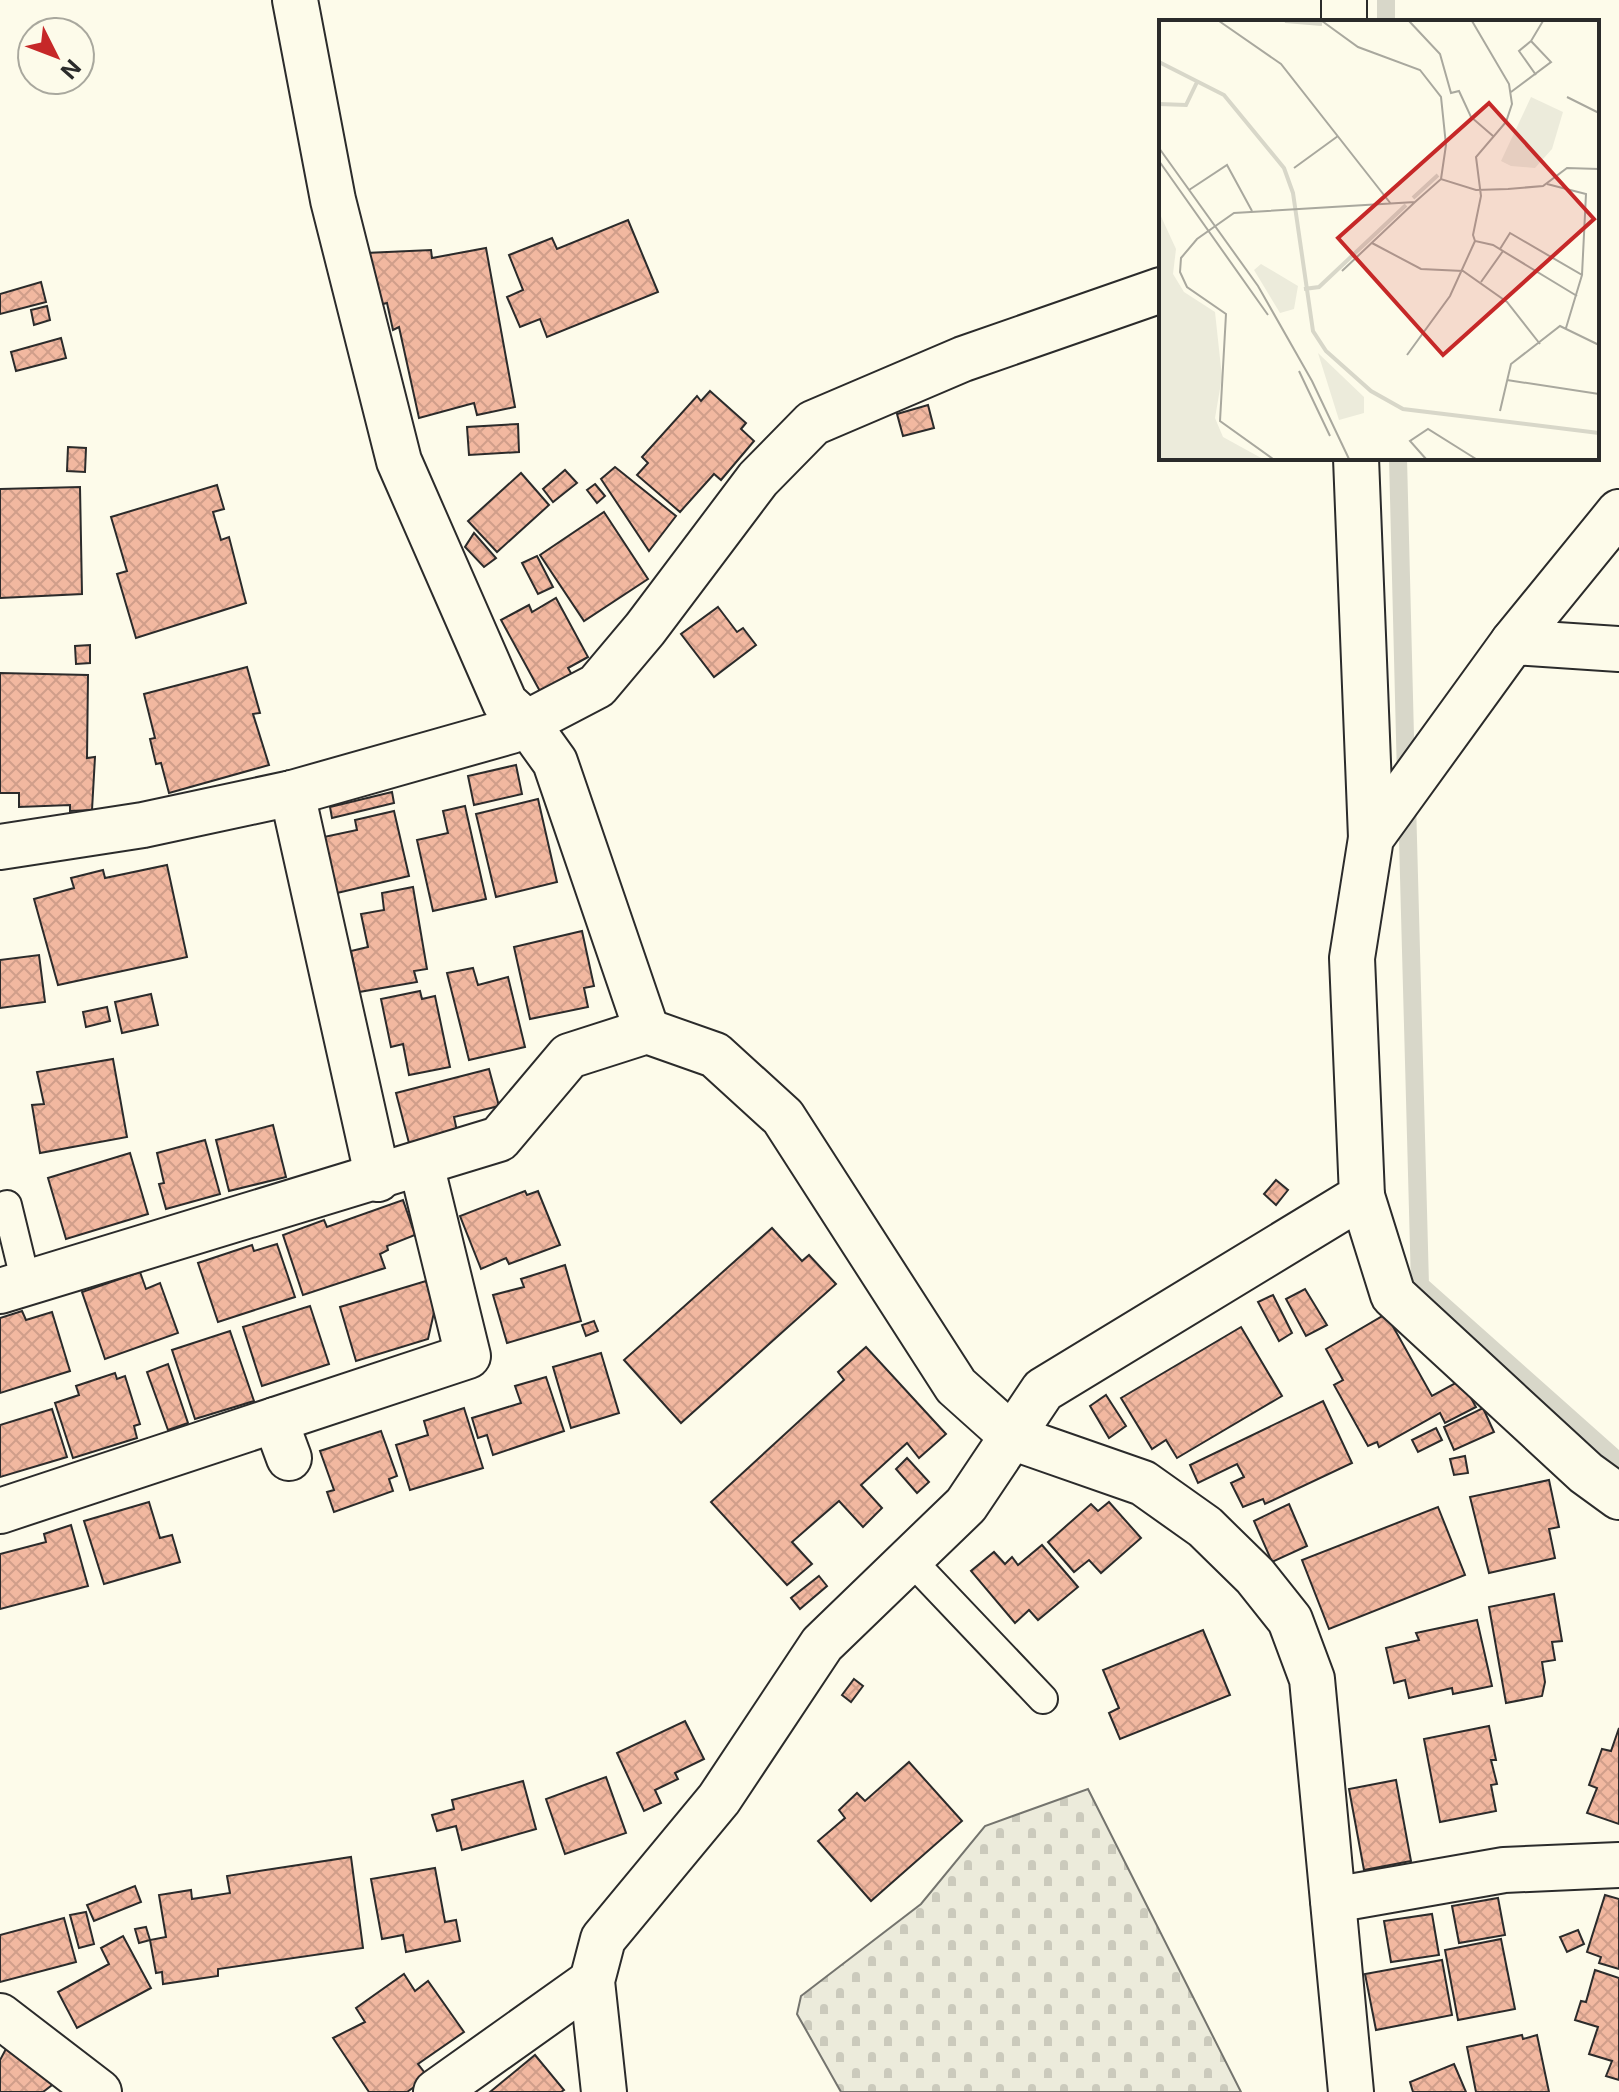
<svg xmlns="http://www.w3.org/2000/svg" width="1619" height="2092" viewBox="0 0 1619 2092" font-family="Inter,sans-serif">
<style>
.cemetery{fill:url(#cemetery-stones);stroke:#74746e;stroke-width:2}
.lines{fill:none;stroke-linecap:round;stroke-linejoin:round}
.stream{stroke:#d8d7c9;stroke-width:18}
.building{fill:url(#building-cross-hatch);stroke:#2b2b2b;stroke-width:2}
.service-casing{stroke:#2b2b2b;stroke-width:32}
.minor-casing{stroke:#2b2b2b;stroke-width:48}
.service{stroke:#fdfbea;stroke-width:28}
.minor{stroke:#fdfbea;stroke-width:44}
.inset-river{fill:none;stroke:#d8d7c9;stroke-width:4}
.inset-road{fill:none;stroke:#a9a89e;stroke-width:2}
.view{fill:#c62828;fill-opacity:0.15;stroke:#c62828;stroke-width:4}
.inset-edge{fill:none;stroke:#2b2b2b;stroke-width:4}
</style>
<defs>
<pattern id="cemetery-stones" width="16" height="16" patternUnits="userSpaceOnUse" patternTransform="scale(2)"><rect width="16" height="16" fill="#ecebdb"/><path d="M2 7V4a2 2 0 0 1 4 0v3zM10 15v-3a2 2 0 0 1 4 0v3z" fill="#cbcabc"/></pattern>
<pattern id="building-cross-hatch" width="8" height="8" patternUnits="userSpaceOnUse" patternTransform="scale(2)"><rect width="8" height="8" fill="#f2b8a0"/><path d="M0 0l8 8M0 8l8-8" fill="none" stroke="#d09e8a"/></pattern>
</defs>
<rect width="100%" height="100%" fill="#fdfbea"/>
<path class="cemetery" d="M1088,1789L1241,2092H841L797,2014L801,1996L921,1904L985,1826Z"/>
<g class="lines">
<g class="stream">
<path d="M1386,0V22"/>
<path d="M1398,458L1406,777"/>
<path d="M1407,802L1420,1285L1619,1462"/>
</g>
</g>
<g class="building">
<path d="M628,220L658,292L547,337L540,319L520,327L507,297L523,290L509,255L552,238L557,249Z"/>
<path d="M486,248L515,407L477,415L474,403L419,418L399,327L393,330L387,303L375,306L366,253L431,250L432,258Z"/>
<path d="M41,282L46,302L0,314V294Z"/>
<path d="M47,306L50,320L34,325L31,310Z"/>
<path d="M61,338L66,358L16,371L11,352Z"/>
<path d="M710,391L746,423L741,429L754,441L721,480L714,474L680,512L637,475L648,463L642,457L697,396L701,401Z"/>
<path d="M928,405L934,428L903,436L897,414Z"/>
<path d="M518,424L519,452L469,455L467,427Z"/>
<path d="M68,447L86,448L85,472L67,471Z"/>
<path d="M615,467L676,516L649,551L601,479Z"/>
<path d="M565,470L577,483L553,502L543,489Z"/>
<path d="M521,473L549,505L497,552L468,521Z"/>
<path d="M595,484L605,496L597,503L587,490Z"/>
<path d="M217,485L224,509L213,512L221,540L229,537L246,603L136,638L117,574L127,571L111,517Z"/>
<path d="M80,487L82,594L0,598V489Z"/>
<path d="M604,512L648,579L584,621L540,555Z"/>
<path d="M474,533L496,558L484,567L465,547Z"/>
<path d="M537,556L553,587L538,594L522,563Z"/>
<path d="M556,598L588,657L568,668L572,675L541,693L501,620L529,605L532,612Z"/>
<path d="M718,607L737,632L743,628L756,645L714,677L681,634Z"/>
<path d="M90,645V663L76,664L75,646Z"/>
<path d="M247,667L260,713L253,714L269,765L169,793L161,763L156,764L150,739L155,738L144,694Z"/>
<path d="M0,673L88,675L87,758L95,757L92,810L70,811V805L19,807V793H0Z"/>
<path d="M516,765L522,794L474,805L468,776Z"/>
<path d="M392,792L394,803L332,818L330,807Z"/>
<path d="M538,799L557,882L496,897L476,814Z"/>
<path d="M465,806L486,899L433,911L417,840L448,833L443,811Z"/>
<path d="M394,811L409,876L337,893L324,837L357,830L355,820Z"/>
<path d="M167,865L187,957L58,985L34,899L74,888L71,878L103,870L105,878Z"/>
<path d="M413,887L427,969L414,971L417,982L359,992L351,951L368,947L361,914L384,910L382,893Z"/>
<path d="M582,931L594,986L584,988L588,1007L530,1019L514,947Z"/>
<path d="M39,955L45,1002L0,1008V960Z"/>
<path d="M473,968L478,985L508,977L525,1047L469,1060L447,973Z"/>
<path d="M420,991L422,999L435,996L450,1067L409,1075L403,1044L391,1047L381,999Z"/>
<path d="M151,994L158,1025L122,1033L115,1002Z"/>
<path d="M107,1007L110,1021L86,1027L83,1012Z"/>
<path d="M113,1059L127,1137L40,1153L32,1105L44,1104L37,1072Z"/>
<path d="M489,1069L499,1106L454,1117L457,1131L409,1143L396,1093Z"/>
<path d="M273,1125L286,1177L229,1191L216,1140Z"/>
<path d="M205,1140L220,1194L166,1209L159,1184L164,1183L157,1153Z"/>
<path d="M130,1153L148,1214L66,1239L48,1178Z"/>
<path d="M1276,1180L1288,1190L1276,1205L1264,1194Z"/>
<path d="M525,1191L527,1195L538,1191L560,1245L509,1264L506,1258L481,1269L460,1216Z"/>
<path d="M403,1200L415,1235L387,1246L388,1250L380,1254L385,1268L303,1295L283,1235L324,1220L327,1227Z"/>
<path d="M772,1228L802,1261L809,1255L836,1284L681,1423L624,1360Z"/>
<path d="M277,1244L295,1297L218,1322L198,1263L252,1245L254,1251Z"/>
<path d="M565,1265L581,1321L507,1343L493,1295L524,1287L521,1279Z"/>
<path d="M140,1272L146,1289L160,1283L178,1333L105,1359L82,1292Z"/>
<path d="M426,1281L435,1308L428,1339L356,1361L340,1307Z"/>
<path d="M1305,1289L1327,1325L1306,1336L1286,1299Z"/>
<path d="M1273,1295L1292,1333L1279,1341L1258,1302Z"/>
<path d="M310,1306L329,1364L262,1386L243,1327Z"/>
<path d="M22,1311L26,1320L52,1312L70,1371L0,1393V1318Z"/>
<path d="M1386,1314L1432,1396L1461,1380L1476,1407L1445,1423L1440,1413L1379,1447L1377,1442L1368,1446L1334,1385L1343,1380L1326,1349Z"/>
<path d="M594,1321L598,1331L586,1336L582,1325Z"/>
<path d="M1241,1327L1282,1396L1177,1458L1166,1440L1152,1449L1121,1398Z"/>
<path d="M230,1331L254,1401L195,1419L172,1350Z"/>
<path d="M866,1347L946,1434L919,1458L907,1443L861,1485L882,1508L863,1527L839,1501L792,1542L812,1564L787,1585L711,1502L844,1380L838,1372Z"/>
<path d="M601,1353L619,1413L571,1428L553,1367Z"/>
<path d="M168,1364L188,1423L168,1430L147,1372Z"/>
<path d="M115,1373L117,1379L125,1376L140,1424L134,1426L137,1438L73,1458L55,1403L79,1395L76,1386Z"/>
<path d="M546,1377L564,1431L493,1455L487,1435L478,1438L472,1418L521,1403L515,1386Z"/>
<path d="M1106,1395L1126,1426L1109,1438L1090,1406Z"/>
<path d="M1323,1401L1352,1463L1265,1504L1263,1499L1243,1507L1231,1483L1244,1477L1237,1464L1198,1483L1190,1465Z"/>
<path d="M464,1408L483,1468L410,1490L396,1445L428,1435L424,1421Z"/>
<path d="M1483,1408L1494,1432L1454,1450L1444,1427Z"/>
<path d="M52,1409L67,1457L0,1477V1425Z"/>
<path d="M1436,1428L1442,1440L1418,1452L1412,1440Z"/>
<path d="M381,1431L397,1476L389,1479L393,1491L334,1512L327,1492L334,1490L320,1451Z"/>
<path d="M1465,1456L1468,1473L1454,1475L1450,1459Z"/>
<path d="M907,1458L929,1482L917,1493L896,1469Z"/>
<path d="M1549,1480L1559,1527L1549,1529L1555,1558L1489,1573L1470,1497Z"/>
<path d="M149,1502L160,1538L172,1535L180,1562L104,1584L84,1521Z"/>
<path d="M1109,1502L1141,1538L1101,1573L1089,1560L1074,1572L1048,1542L1091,1504L1098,1511Z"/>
<path d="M1289,1504L1307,1546L1272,1562L1254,1521Z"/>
<path d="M1438,1507L1465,1575L1329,1629L1302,1560Z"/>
<path d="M71,1525L88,1586L0,1609V1554L46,1542L44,1534Z"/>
<path d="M1042,1545L1078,1587L1038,1620L1029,1610L1015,1623L971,1571L994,1552L1005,1564L1012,1557L1018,1565Z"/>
<path d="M819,1576L827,1586L800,1609L791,1598Z"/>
<path d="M1554,1594L1562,1641L1552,1642L1555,1660L1542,1662L1545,1682L1542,1696L1506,1703L1489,1607Z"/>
<path d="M1477,1620L1492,1686L1453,1694L1452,1688L1409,1698L1405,1680L1394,1683L1386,1648L1419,1640L1416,1633Z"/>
<path d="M1203,1630L1230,1695L1120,1739L1109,1713L1119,1708L1103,1670Z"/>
<path d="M854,1679L863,1686L851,1702L842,1695Z"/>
<path d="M685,1721L704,1759L675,1773L678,1779L655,1790L661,1803L644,1811L617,1753Z"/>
<path d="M1489,1726L1496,1760H1491L1497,1784L1491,1785L1496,1811L1440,1822L1424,1739Z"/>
<path d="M1619,1728V1824L1587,1813L1597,1788L1589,1785L1602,1749L1611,1751Z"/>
<path d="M909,1762L962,1821L871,1901L818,1841L845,1818L839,1810L857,1793L865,1801Z"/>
<path d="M606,1777L626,1833L565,1854L546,1799Z"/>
<path d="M1396,1780L1411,1861L1364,1870L1349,1789Z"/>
<path d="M523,1781L536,1829L462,1850L456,1826L437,1831L432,1815L454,1809L452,1800Z"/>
<path d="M351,1857L363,1948L218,1969V1976L163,1984L162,1972L156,1973L150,1940L166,1937L159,1895L191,1890L192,1899L230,1893L227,1876Z"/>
<path d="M435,1868L445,1922L456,1920L460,1941L406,1952L403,1935L382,1939L371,1879Z"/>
<path d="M135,1886L141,1902L94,1921L87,1905Z"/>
<path d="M1605,1895L1619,1899V1969L1599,1963L1601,1957L1587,1952Z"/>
<path d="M1498,1898L1505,1935L1459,1943L1452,1906Z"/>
<path d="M86,1912L94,1944L79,1948L70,1915Z"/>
<path d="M1432,1914L1439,1955L1391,1962L1384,1921Z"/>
<path d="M64,1918L76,1962L0,1982V1935Z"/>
<path d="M146,1927L150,1940L139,1943L135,1929Z"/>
<path d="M1578,1930L1584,1944L1567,1952L1560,1937Z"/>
<path d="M123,1936L151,1988L77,2028L58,1992L109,1964L101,1948Z"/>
<path d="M1501,1939L1515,2009L1458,2020L1445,1950Z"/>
<path d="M1442,1960L1452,2015L1376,2030L1365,1974Z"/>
<path d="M1595,1970L1619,1978V2080L1606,2076L1612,2061L1589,2054L1598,2027L1575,2020L1581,2001L1586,2002Z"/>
<path d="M404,1974L415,1991L428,1981L464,2032L418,2064L428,2077L407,2092H369L333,2038L365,2022L356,2008Z"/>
<path d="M1522,2035L1523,2039L1537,2035L1549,2092H1476L1467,2047Z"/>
<path d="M7,2047L56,2082L43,2092H0V2060Z"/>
<path d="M535,2055L564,2090L561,2092H490Z"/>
<path d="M1454,2064L1466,2092H1413L1410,2082Z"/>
</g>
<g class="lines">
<defs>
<g id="service">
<path d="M7,1205L26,1283"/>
<path d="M910,1559L1043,1699"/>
</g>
<g id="minor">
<path d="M295,0L333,200L399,461L505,703L527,723L555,762L647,1031"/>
<path d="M1344,0V22"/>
<path d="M1356,458L1371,838"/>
<path d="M1513,642L1619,649"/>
<path d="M292,793L378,1179"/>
<path d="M0,847L143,825L292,793L511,731L597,686L645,629L758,479L813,423L963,359L1161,290"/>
<path d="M1362,1196L1393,1295L1586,1473L1619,1497"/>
<path d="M0,1291L499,1139L569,1056L647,1031L715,1055L783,1117L956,1386L1014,1438L1143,1483L1205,1527L1255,1576L1290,1620L1312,1679L1351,2092"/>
<path d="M275,1420L289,1458"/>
<path d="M0,1511L468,1356L421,1164"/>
<path d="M1333,1900L1504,1870L1619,1865"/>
<path d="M0,2016L99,2092"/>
<path d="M436,2092L592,1981"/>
<path d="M604,2092L592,1981L603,1939L719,1799L822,1644L966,1505L1043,1390L1362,1196L1352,958L1371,838L1513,642L1619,512"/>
</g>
</defs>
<use href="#service" class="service-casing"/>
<use href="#minor" class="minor-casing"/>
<use href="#service" class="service"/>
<use href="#minor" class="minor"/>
</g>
<g transform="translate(1159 20)">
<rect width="440" height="440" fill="#fdfbea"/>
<path d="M0,192L17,229L14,254L25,272L56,292L63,357L56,398L64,417L104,439H0Z" fill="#ecebdb"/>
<path d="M102,244L139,266L135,289L121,293L95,250ZM159,333L205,377V393L180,400Z" fill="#ecebdb"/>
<path d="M372,77L404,92L393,129L376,148L352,146L342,141Z" fill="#ecebdb"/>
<path class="inset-river" d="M126,1L163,4M0,42L65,75L125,148L134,173L154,311L167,331L212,371L244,389L440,413M0,84L27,85L39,60M254,178L279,155M145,269L160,267L247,185"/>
<path class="inset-road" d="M60,1L122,44L232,184M163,1L199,27L261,50L282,77L287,125L282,159M250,1L281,34L292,73L300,71L312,97L334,116M313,1L350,64L353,84L347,102L317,137L322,176L314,215L316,221L334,225L418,276M372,21L360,31L377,55M352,72L392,42L372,21L384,1M408,77L440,93M0,128L99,266L153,361L190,439M0,141L109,295M135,148L179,116M388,164L427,174L423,255M30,170L68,145L93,191M213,223L262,249L304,251L348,282L381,324M341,229L351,213L423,255L407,308M183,251L256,182M322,262L344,231M248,335L291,276L316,221M140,351L171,416M348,360L440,374M341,391L352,344L401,306L440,325M114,439L61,401L67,294L28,267L21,252L22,238L38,219L75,193L256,182L282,159L317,170L349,169L384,166L408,148L440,149M267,439L251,421L269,409L317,439"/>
<path class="view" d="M330,83L435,199L284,335L179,218Z"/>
<rect width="440" height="440" class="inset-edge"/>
</g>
<g transform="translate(56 56) rotate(132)"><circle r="38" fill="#fdfbea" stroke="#a9a89e" stroke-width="2"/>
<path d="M0-6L14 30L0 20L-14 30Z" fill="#c62828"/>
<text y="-12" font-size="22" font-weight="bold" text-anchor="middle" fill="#2b2b2b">N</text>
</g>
</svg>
